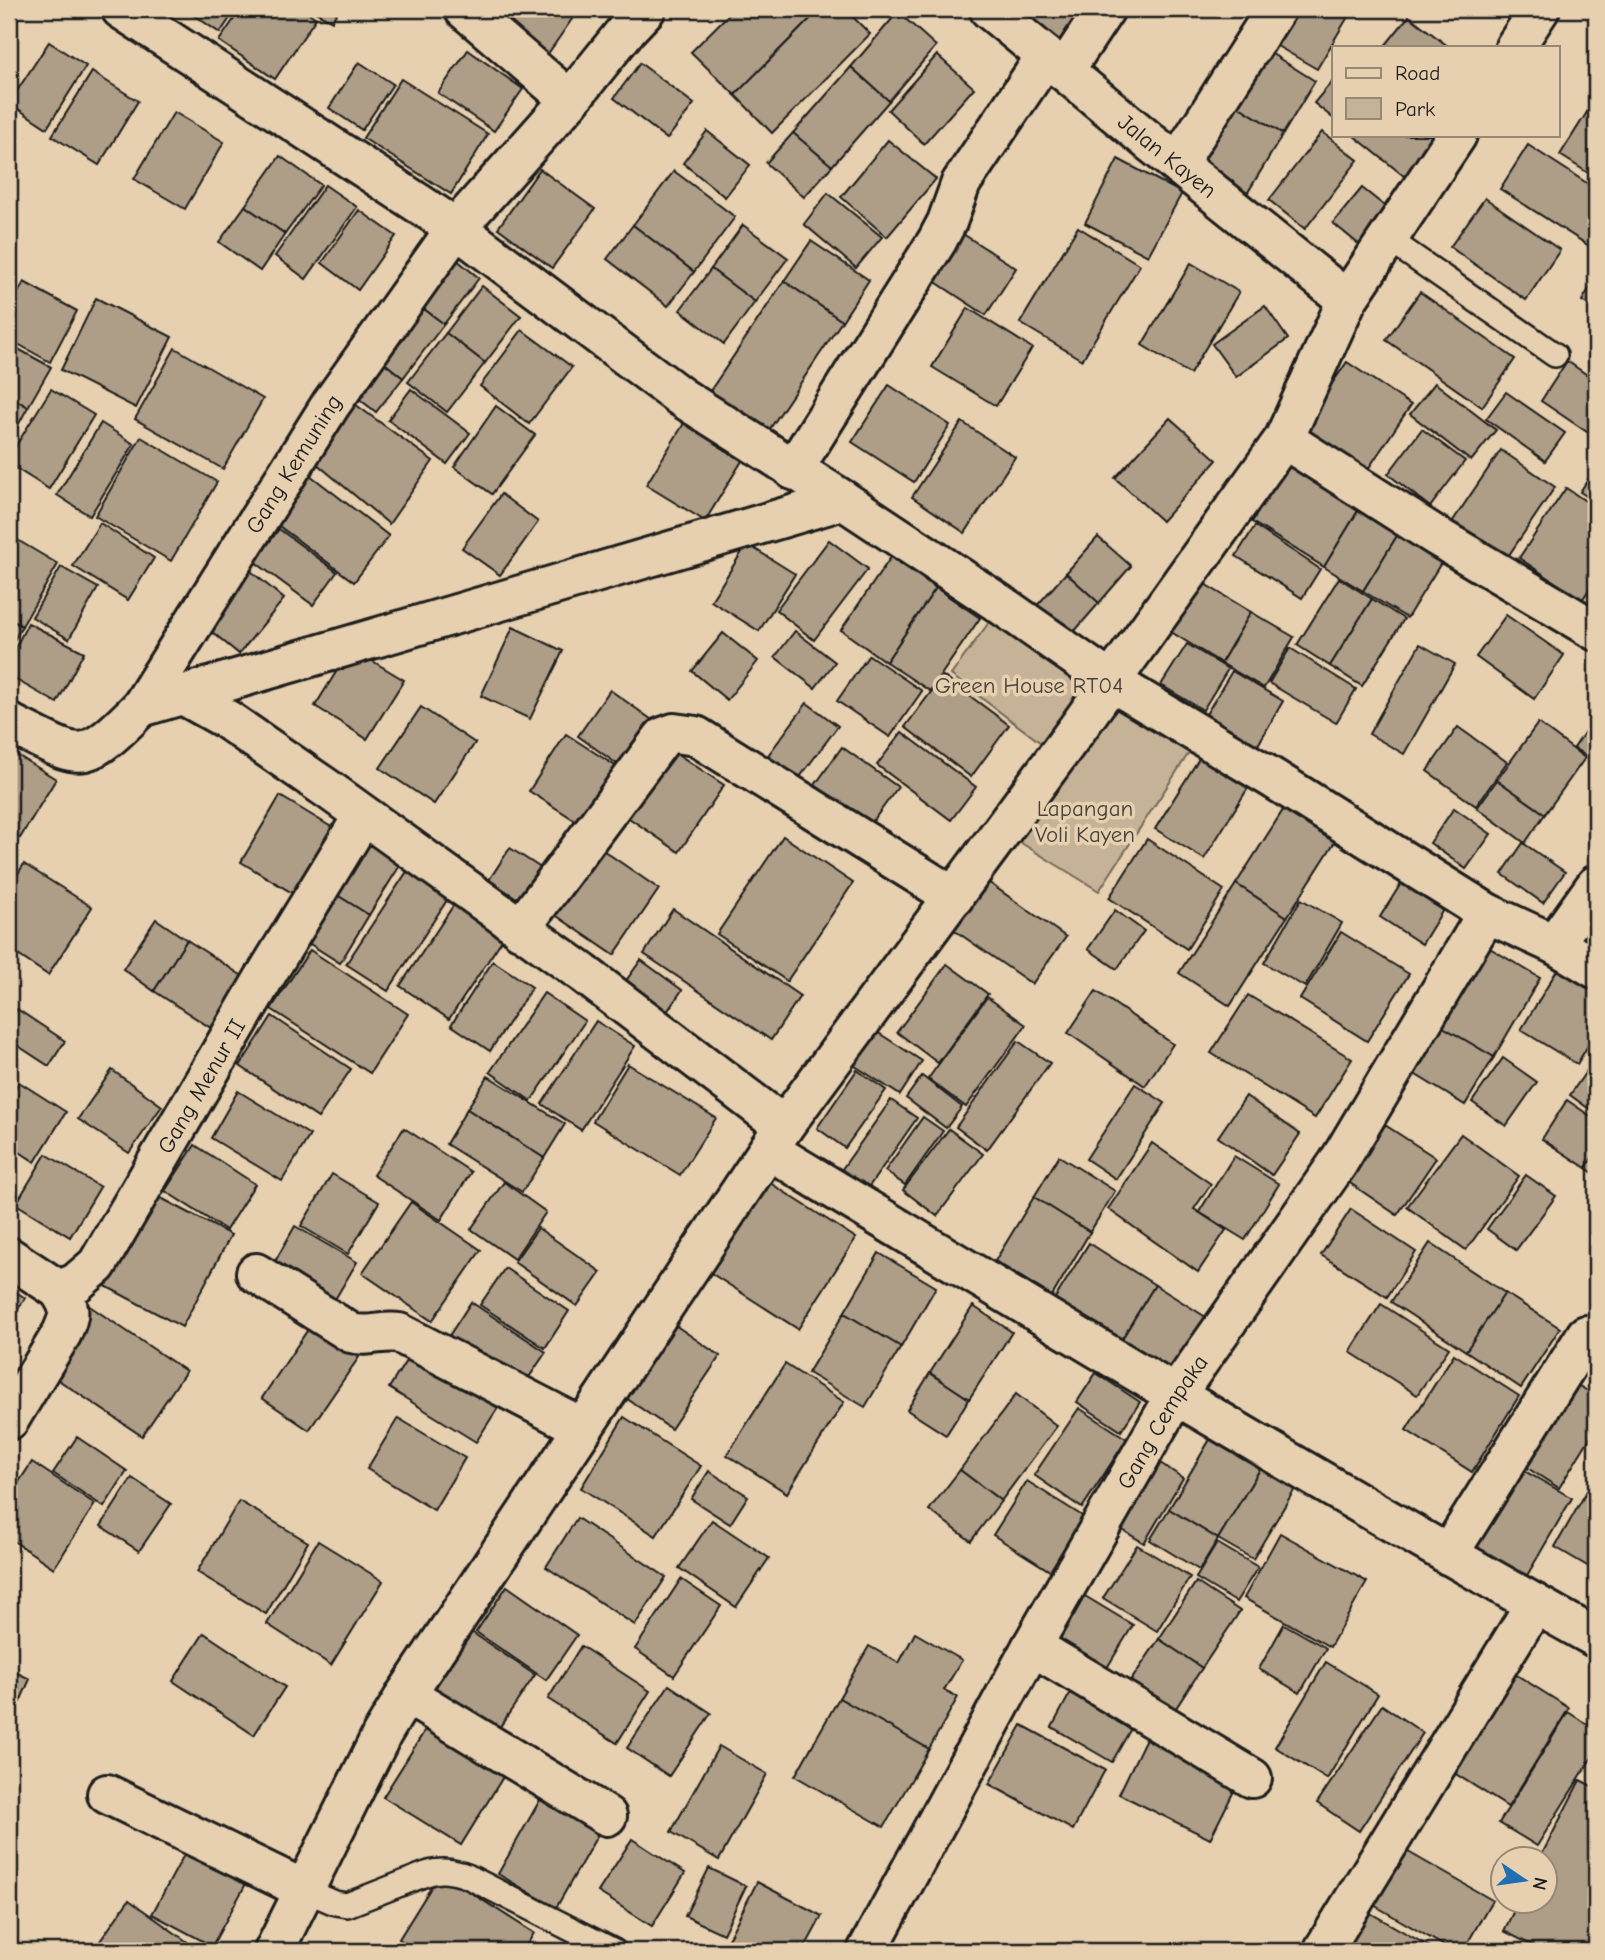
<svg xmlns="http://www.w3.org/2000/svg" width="1605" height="1960" viewBox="0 0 1605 1960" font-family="'Comic Neue',sans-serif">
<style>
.green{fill:#c6b297;stroke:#71675a;stroke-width:2}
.building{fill:#ae9e87;stroke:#1c1c1c;stroke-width:2}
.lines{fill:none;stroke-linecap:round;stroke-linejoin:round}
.lane-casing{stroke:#1c1c1c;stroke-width:28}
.street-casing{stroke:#1c1c1c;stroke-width:44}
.lane{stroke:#e7d0af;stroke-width:23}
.street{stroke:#e7d0af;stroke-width:38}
.labels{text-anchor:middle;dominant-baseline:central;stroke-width:7;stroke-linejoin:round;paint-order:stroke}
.street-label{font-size:23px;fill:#1c1c1c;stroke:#e7d0af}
.park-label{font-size:23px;fill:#46423b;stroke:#e7d0af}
</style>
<rect width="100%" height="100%" fill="#e7d0af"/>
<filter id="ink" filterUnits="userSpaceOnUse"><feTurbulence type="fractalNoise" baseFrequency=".0143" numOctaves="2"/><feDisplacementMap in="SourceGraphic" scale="14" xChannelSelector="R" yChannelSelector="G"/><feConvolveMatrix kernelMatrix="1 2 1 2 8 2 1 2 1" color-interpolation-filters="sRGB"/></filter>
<g filter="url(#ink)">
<g class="green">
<path d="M995,614L1087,679L1045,746L951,675Z"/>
<path d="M1113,695L1196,742L1099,891L1013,838Z"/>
</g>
<g class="building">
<path d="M185,9H236L220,33Z"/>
<path d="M241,9H303L316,18L275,79L219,41Z"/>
<path d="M310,9H339L332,21Z"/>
<path d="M498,9H579L543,61L487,25Z"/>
<path d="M734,9H820L735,95L691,52Z"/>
<path d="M820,9H845L870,34L772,133L735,95Z"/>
<path d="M1038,9H1102L1072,55L1027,25Z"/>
<path d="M1282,9L1352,10L1317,69L1265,39Z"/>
<path d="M898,12L936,46L889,101L851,67Z"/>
<path d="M1409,16L1449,47H1384Z"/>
<path d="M49,42L86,66L47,128L9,103Z"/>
<path d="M1261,47L1315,81L1283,134L1228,100Z"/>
<path d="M468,50L523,89L494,131L438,93Z"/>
<path d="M937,55L974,88L924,144L888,110Z"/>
<path d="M359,62L393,84L362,130L329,108Z"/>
<path d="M640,63L694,104L667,139L614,98Z"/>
<path d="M851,67L889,101L832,166L793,133Z"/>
<path d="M92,72L138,101L99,165L52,136Z"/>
<path d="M401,79L488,134L451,194L363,138Z"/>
<path d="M1334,79V119L1314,103Z"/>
<path d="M1596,98V178L1560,155Z"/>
<path d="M1228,100L1283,134L1245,197L1190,163Z"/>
<path d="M174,112L224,142L185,209L134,179Z"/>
<path d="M707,131L750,165L725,197L683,163Z"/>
<path d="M1322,132L1358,160L1305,229L1269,200Z"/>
<path d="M793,133L832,166L804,197L766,163Z"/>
<path d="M1353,135H1445L1409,180Z"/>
<path d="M888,140L936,179L887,237L841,197Z"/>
<path d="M1528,145L1596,189V239L1591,247L1500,189Z"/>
<path d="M280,156L321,185L285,234L245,206Z"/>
<path d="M1118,159L1182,193L1148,256L1085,223Z"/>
<path d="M540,169L595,209L552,268L498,228Z"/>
<path d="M674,171L735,217L694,272L633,225Z"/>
<path d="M325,185L357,207L306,279L275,256Z"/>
<path d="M1362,188L1396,215L1367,251L1333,223Z"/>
<path d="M828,193L882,237L856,268L804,224Z"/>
<path d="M1485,198L1560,250L1526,300L1450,247Z"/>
<path d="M245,206L285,234L260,271L219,242Z"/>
<path d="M359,210L396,236L358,290L322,263Z"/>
<path d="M633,225L694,272L668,306L607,259Z"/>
<path d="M743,225L788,258L755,302L711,269Z"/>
<path d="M1078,227L1140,265L1082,360L1020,323Z"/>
<path d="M963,234L1016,268L986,315L934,281Z"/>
<path d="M811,241L869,280L842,321L784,281Z"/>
<path d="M445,250L479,278L444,324L409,298Z"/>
<path d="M1191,263L1239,292L1190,374L1142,345Z"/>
<path d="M711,269L755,302L724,344L680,310Z"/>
<path d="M1596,277V310L1582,301Z"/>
<path d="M784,281L842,321L763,439L704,400Z"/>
<path d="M24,282L77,311L50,362L9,339V309Z"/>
<path d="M482,286L521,316L485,363L446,333Z"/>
<path d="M1420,292L1515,359L1482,407L1386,340Z"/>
<path d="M96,298L172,337L136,408L61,370Z"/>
<path d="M409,298L444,324L403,378L372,353Z"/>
<path d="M1265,306L1288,339L1236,377L1212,344Z"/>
<path d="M968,308L1032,348L996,406L932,367Z"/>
<path d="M522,330L572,367L529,424L480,386Z"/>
<path d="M446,333L485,363L447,412L408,382Z"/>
<path d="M9,344L51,367L28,407L9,396Z"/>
<path d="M175,348L263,399L223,469L135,419Z"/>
<path d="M372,353L403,378L376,412L345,388Z"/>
<path d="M1567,361L1596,381V438L1541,401Z"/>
<path d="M1347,362L1411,405L1364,475L1299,431Z"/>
<path d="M1435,383L1496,430L1471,461L1410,414Z"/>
<path d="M889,385L950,425L914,482L852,442Z"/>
<path d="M51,389L94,415L49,489L9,464V457Z"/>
<path d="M411,389L470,433L447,464L388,420Z"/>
<path d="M1506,392L1565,433L1545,461L1486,419Z"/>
<path d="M341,394L433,461L389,524L304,453Z"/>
<path d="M9,396L28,407L9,442Z"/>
<path d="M496,406L535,435L492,494L454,467Z"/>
<path d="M1170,418L1217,460L1162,521L1115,478Z"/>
<path d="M686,420L745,456L705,521L646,485Z"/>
<path d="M962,422L1015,457L965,533L912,497Z"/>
<path d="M101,423L134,444L90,516L57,495Z"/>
<path d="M1422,429L1465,461L1430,507L1388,474Z"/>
<path d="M141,437L217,482L171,561L95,516Z"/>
<path d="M1501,450L1555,487L1500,568L1446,531Z"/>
<path d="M1289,462L1361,506L1324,567L1252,522Z"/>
<path d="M1596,467V502L1580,492Z"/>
<path d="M310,475L389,536L354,582L275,523Z"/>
<path d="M1566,488L1596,508V579L1582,600L1519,558Z"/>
<path d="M501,494L538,522L500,575L462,548Z"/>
<path d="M1361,506L1400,531L1363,591L1324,567Z"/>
<path d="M100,523L154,558L128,600L73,566Z"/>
<path d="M1255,526L1320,569L1302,598L1236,556Z"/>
<path d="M279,529L337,572L313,605L255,562Z"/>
<path d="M1400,531L1444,558L1407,618L1363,591Z"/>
<path d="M1098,537L1131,566L1099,603L1066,573Z"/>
<path d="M14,538L58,564L22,626L9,619V546Z"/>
<path d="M829,540L868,569L814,640L776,610Z"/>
<path d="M747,544L795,574L759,631L711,601Z"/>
<path d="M891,557L936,588L886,662L841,630Z"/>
<path d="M61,567L98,588L69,639L32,617Z"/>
<path d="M246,567L284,599L239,654L200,622Z"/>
<path d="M1066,573L1099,603L1067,640L1033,610Z"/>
<path d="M1339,578L1372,599L1330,666L1297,645Z"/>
<path d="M1198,580L1251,612L1221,663L1168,630Z"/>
<path d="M936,588L980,618L930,691L886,662Z"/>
<path d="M1372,599L1404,619L1362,686L1330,666Z"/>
<path d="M1251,612L1294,637L1264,688L1221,663Z"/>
<path d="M1506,615L1564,655L1534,699L1476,657Z"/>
<path d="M9,619L22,626L9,649Z"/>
<path d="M28,623L84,652L57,703L9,676V660Z"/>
<path d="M513,627L563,651L530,719L481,696Z"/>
<path d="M795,631L835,662L815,688L775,657Z"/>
<path d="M723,633L758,661L727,700L692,671Z"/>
<path d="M1187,644L1228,669L1203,710L1161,685Z"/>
<path d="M1420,644L1455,664L1404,754L1369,734Z"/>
<path d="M351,648L404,680L367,739L315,706Z"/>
<path d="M1290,648L1356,689L1336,723L1269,683Z"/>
<path d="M869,655L922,691L890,737L837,701Z"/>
<path d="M1232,671L1283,701L1254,752L1202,721Z"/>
<path d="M943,676L1009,725L971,777L905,727Z"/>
<path d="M610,690L662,727L631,774L578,736Z"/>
<path d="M807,703L838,726L794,785L763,762Z"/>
<path d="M421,707L475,743L434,804L380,768Z"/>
<path d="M1596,715V763L1574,748Z"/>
<path d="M1538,723L1585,758L1545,814L1497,780Z"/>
<path d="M1458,727L1507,762L1476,806L1427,771Z"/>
<path d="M902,732L976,787L951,820L877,765Z"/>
<path d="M566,734L617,767L581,824L529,791Z"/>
<path d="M842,747L898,787L870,825L815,785Z"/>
<path d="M670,749L724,785L679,852L626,816Z"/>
<path d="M9,750L56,779L20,838L9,831Z"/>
<path d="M1200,757L1248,788L1204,859L1155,829Z"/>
<path d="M1497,780L1545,814L1525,843L1477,808Z"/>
<path d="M280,796L338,831L299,897L241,862Z"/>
<path d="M1285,807L1336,840L1287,917L1236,884Z"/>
<path d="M1454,808L1491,834L1466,869L1430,843Z"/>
<path d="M783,836L853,883L787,981L717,934Z"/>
<path d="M361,837L402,862L369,915L329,890Z"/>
<path d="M9,838L17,843L9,856Z"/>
<path d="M1147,839L1224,890L1187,949L1109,898Z"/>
<path d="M1523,843L1565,872L1543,903L1502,874Z"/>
<path d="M597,846L659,889L614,955L551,912Z"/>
<path d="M510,848L550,874L529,906L489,880Z"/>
<path d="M24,864L92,907L48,975L9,949V888Z"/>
<path d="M408,870L449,897L388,991L346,964Z"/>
<path d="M1407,874L1449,900L1422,944L1380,917Z"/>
<path d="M988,882L1066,937L1032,984L954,930Z"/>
<path d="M1236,884L1287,917L1230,1006L1179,973Z"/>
<path d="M329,890L369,915L340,963L299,937Z"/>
<path d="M1301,899L1342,923L1305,987L1264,963Z"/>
<path d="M455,903L504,937L449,1019L400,986Z"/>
<path d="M673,909L800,996L771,1040L644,954Z"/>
<path d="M1115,910L1144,931L1117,969L1088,949Z"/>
<path d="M156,919L187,940L154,991L123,969Z"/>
<path d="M1341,932L1409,974L1367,1041L1300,999Z"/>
<path d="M187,940L247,979L214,1030L154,991Z"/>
<path d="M1478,941L1540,978L1494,1057L1431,1020Z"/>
<path d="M310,950L408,1014L370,1073L271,1009Z"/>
<path d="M1565,957L1596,977V1032L1577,1064L1521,1030Z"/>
<path d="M641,960L682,990L662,1019L620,989Z"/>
<path d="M493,961L532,987L490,1051L451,1025Z"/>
<path d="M947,964L988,994L938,1063L897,1032Z"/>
<path d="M1096,991L1173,1044L1145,1086L1068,1033Z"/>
<path d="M544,993L585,1021L531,1101L490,1072Z"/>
<path d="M1248,995L1352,1059L1315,1118L1211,1053Z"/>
<path d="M987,997L1026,1025L966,1107L928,1079Z"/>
<path d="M17,1009L65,1041L49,1066L9,1040V1021Z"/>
<path d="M272,1016L351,1069L318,1118L240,1066Z"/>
<path d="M1431,1020L1494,1057L1465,1105L1403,1067Z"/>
<path d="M596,1021L635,1046L581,1130L542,1104Z"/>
<path d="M874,1030L922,1061L900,1095L852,1064Z"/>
<path d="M1018,1041L1050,1063L987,1150L956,1127Z"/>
<path d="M1596,1057V1114L1570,1095Z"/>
<path d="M1503,1058L1537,1082L1506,1126L1472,1102Z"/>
<path d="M628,1064L716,1118L680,1175L593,1121Z"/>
<path d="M112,1070L162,1106L129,1153L78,1119Z"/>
<path d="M857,1070L886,1090L845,1148L817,1128Z"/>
<path d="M488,1076L565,1124L544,1158L467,1109Z"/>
<path d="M922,1076L962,1107L946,1128L906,1098Z"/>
<path d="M19,1082L66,1112L35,1162L9,1145V1097Z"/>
<path d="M1135,1084L1165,1103L1116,1179L1086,1159Z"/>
<path d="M238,1091L310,1135L282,1181L211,1138Z"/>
<path d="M1246,1096L1300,1134L1272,1175L1218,1137Z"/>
<path d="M891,1100L917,1118L863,1195L837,1176Z"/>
<path d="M1567,1100L1596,1120V1152L1586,1168L1542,1139Z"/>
<path d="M467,1109L544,1158L522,1192L446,1144Z"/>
<path d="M923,1117L943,1131L905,1185L885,1171Z"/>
<path d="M1385,1125L1436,1158L1397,1215L1347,1181Z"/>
<path d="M404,1128L471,1172L441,1220L373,1175Z"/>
<path d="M949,1129L983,1154L937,1216L903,1190Z"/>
<path d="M1461,1134L1519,1176L1466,1250L1407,1207Z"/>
<path d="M1152,1143L1211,1184L1194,1209L1226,1230L1198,1272L1108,1209Z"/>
<path d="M195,1145L255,1184L226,1230L165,1191Z"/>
<path d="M1596,1152V1175L1586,1168Z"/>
<path d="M46,1154L100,1187L70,1237L16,1204Z"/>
<path d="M1059,1156L1115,1191L1090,1232L1034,1197Z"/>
<path d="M1234,1156L1279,1184L1245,1240L1199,1212Z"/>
<path d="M332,1174L379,1202L348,1254L301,1226Z"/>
<path d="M1526,1175L1556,1196L1516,1250L1487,1229Z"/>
<path d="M764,1179L856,1238L798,1329L706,1270Z"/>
<path d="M504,1182L546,1212L514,1259L471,1229Z"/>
<path d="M144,1189L231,1235L182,1327L96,1281Z"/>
<path d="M1034,1197L1090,1232L1052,1296L995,1261Z"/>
<path d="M411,1202L481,1250L432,1321L362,1273Z"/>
<path d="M1351,1209L1416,1252L1387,1297L1321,1255Z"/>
<path d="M295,1226L357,1262L330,1308L269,1272Z"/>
<path d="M538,1228L601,1272L577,1306L514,1262Z"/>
<path d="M1089,1243L1155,1285L1120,1342L1054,1300Z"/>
<path d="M1430,1243L1505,1293L1466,1351L1391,1302Z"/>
<path d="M879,1253L936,1287L901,1347L844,1313Z"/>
<path d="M505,1268L569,1311L545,1348L480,1305Z"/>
<path d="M1155,1285L1209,1319L1173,1376L1120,1342Z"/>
<path d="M9,1287L25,1298L9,1324Z"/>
<path d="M1505,1293L1560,1328L1521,1388L1466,1351Z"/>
<path d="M471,1302L546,1352L521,1389L447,1339Z"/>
<path d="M1381,1304L1449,1348L1417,1395L1350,1352Z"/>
<path d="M88,1305L186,1371L142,1436L45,1371Z"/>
<path d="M973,1306L1012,1332L969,1399L930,1373Z"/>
<path d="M844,1313L901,1347L865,1407L808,1373Z"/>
<path d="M672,1323L720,1356L671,1429L623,1396Z"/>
<path d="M311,1325L359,1357L309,1430L262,1398Z"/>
<path d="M416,1345L503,1400L476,1442L389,1388Z"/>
<path d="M1454,1354L1519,1396L1472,1472L1406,1430Z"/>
<path d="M785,1364L844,1402L787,1493L727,1455Z"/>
<path d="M930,1373L969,1399L946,1435L907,1410Z"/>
<path d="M1096,1373L1140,1402L1121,1431L1077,1402Z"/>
<path d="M1569,1380L1596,1396V1428L1559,1488L1518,1462Z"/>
<path d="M1016,1394L1057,1426L1001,1501L960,1470Z"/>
<path d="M1079,1408L1127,1439L1082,1508L1034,1475Z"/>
<path d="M624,1417L701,1466L656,1536L581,1488Z"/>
<path d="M398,1418L465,1458L434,1510L367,1469Z"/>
<path d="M1212,1436L1262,1466L1218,1539L1169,1509Z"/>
<path d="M77,1437L127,1471L104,1507L53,1473Z"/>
<path d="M1148,1455L1183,1478L1144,1543L1108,1521Z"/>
<path d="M32,1462L95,1504L54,1568L9,1538V1497Z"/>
<path d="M1262,1466L1296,1487L1253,1559L1218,1539Z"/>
<path d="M1516,1466L1572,1498L1525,1579L1469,1547Z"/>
<path d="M960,1470L1001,1501L971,1541L929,1510Z"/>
<path d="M709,1471L748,1496L730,1524L691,1499Z"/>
<path d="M1596,1475V1571L1555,1547Z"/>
<path d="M132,1478L171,1504L139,1551L101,1526Z"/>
<path d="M1027,1481L1084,1517L1050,1571L993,1535Z"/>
<path d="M239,1501L308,1542L266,1614L197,1572Z"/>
<path d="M1169,1509L1218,1539L1199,1570L1150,1540Z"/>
<path d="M577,1518L666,1577L635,1625L546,1567Z"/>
<path d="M712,1520L769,1558L736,1607L679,1568Z"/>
<path d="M1280,1533L1367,1582L1330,1647L1244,1598Z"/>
<path d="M318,1541L383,1581L331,1665L267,1624Z"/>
<path d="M1217,1543L1258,1567L1236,1602L1196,1578Z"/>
<path d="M1137,1545L1190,1577L1157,1631L1103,1598Z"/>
<path d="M681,1579L721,1606L674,1676L635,1649Z"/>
<path d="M1196,1582L1240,1611L1202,1668L1159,1639Z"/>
<path d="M507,1586L577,1635L546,1680L476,1632Z"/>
<path d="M1075,1590L1133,1625L1102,1676L1044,1641Z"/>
<path d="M1284,1624L1326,1648L1300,1693L1259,1669Z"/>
<path d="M467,1629L535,1675L493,1737L425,1691Z"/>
<path d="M204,1633L285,1687L254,1735L173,1681Z"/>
<path d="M915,1633L962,1660L944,1690L958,1697L929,1749L839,1698L869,1646L899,1663Z"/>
<path d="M1159,1639L1202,1668L1172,1714L1128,1685Z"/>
<path d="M581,1646L650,1691L617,1743L548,1699Z"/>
<path d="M1326,1662L1378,1694L1327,1779L1275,1747Z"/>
<path d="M1504,1667L1569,1708L1508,1807L1443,1766Z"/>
<path d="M9,1669L30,1679L9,1727Z"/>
<path d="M1075,1684L1137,1718L1112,1762L1052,1727Z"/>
<path d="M669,1685L711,1713L669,1776L627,1748Z"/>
<path d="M839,1698L929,1749L884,1827L795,1776Z"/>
<path d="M1382,1705L1423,1733L1359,1831L1317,1803Z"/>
<path d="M1568,1712L1596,1730V1751L1537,1846L1499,1823Z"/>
<path d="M429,1724L506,1772L461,1845L383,1797Z"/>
<path d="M1022,1725L1105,1770L1073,1830L989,1784Z"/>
<path d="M1147,1736L1239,1781L1210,1839L1119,1794Z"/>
<path d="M719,1746L767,1774L719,1860L671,1832Z"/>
<path d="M1580,1780L1596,1788V1951H1543L1504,1931L1519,1900H1546V1858H1540Z"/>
<path d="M544,1793L602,1827L556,1908L498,1874Z"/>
<path d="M632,1839L685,1873L652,1926L598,1892Z"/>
<path d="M187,1849L247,1882L212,1946L152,1914Z"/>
<path d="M1403,1849L1492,1900L1463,1951H1453L1372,1904Z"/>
<path d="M709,1868L746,1886L723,1934L685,1916Z"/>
<path d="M440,1873L534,1933L523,1951H418L399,1939Z"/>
<path d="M757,1882L822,1916L803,1951H722Z"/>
<path d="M129,1900L200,1951H93Z"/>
<path d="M1365,1910L1437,1951H1342Z"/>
</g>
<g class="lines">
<defs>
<g id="lane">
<path d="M1388,239L1555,355"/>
<path d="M305,1890L335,1903L347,1905L426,1874C441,1869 452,1871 467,1876L614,1951"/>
</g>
<g id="street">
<path d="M121,9L456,228L681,397L843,500L1003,606L1110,681L1272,778L1487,913L1554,944L1596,969"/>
<path d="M464,9L570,100"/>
<path id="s1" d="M989,9L1150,142L1347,300"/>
<path d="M1515,47L1540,9"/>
<path d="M1064,71L1105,9"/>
<path d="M1177,164L1276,9"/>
<path d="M1284,439L1436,536L1596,631"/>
<path d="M793,470L937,241L947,222L961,183L1046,56"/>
<path d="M183,695L226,719L329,790L583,973L784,1126"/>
<path id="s2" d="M141,707L331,404L456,228L570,100L628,28L646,9"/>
<path d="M9,723C83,759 79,769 141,707L843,500"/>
<path d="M520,929L663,737L674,733L696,736L954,897"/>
<path d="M1554,944L1596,885"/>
<path d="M769,1150C1043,1316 1316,1482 1596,1638"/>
<path id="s3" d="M9,1257L59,1290L76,1283L97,1265L263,980L363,816"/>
<path d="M256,1273L351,1333C368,1338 383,1330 399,1333L583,1428"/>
<path d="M9,1420L62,1333C71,1312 71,1309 59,1290"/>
<path d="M1448,1555L1586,1335"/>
<path d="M1032,1646L1252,1778"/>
<path d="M406,1694L607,1816"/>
<path d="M107,1794L305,1890"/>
<path d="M1324,1949L1535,1604"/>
<path d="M274,1951L382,1734L406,1694L784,1126L1077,729L1284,439L1347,300L1457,135"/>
<path id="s4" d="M867,1951L1032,1646L1175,1396L1338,1163L1487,913"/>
</g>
</defs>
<use href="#lane" class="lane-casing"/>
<use href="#street" class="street-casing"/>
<use href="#lane" class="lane"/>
<use href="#street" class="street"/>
</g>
</g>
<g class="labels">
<g class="street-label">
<text stroke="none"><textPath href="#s1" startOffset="231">Jalan Kayen</textPath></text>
<text stroke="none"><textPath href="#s2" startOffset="287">Gang Kemuning</textPath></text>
<text stroke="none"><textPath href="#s3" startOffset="313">Gang Menur II</textPath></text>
<text stroke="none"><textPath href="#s4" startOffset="606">Gang Cempaka</textPath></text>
</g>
<g class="park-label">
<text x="1029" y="685">Green House RT04</text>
<text x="1085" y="808">Lapangan<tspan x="1085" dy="26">Voli Kayen</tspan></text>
</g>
</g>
<rect width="1605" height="1960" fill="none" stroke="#e7d0af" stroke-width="35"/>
<rect x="18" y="18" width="1570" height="1925" fill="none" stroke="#1c1c1c" stroke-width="2.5" filter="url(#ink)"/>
<rect x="1332" y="46" width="228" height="91" fill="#e7d0af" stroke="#968874" stroke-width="2"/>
<rect x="1346" y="68" width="35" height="10" fill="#e7d0af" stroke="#968874" stroke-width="2"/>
<text x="1395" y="80" font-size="21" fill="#1c1c1c">Road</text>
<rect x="1346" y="98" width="35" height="21" fill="#c6b297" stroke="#968874" stroke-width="2"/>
<text x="1395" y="116" font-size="21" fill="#1c1c1c">Park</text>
<g transform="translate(1524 1880) rotate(103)"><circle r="33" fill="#e7d0af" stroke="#968874" stroke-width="2"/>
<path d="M0-5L12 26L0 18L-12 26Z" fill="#1f6fb2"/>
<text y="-10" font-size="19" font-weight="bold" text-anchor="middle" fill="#1c1c1c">N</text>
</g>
</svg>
